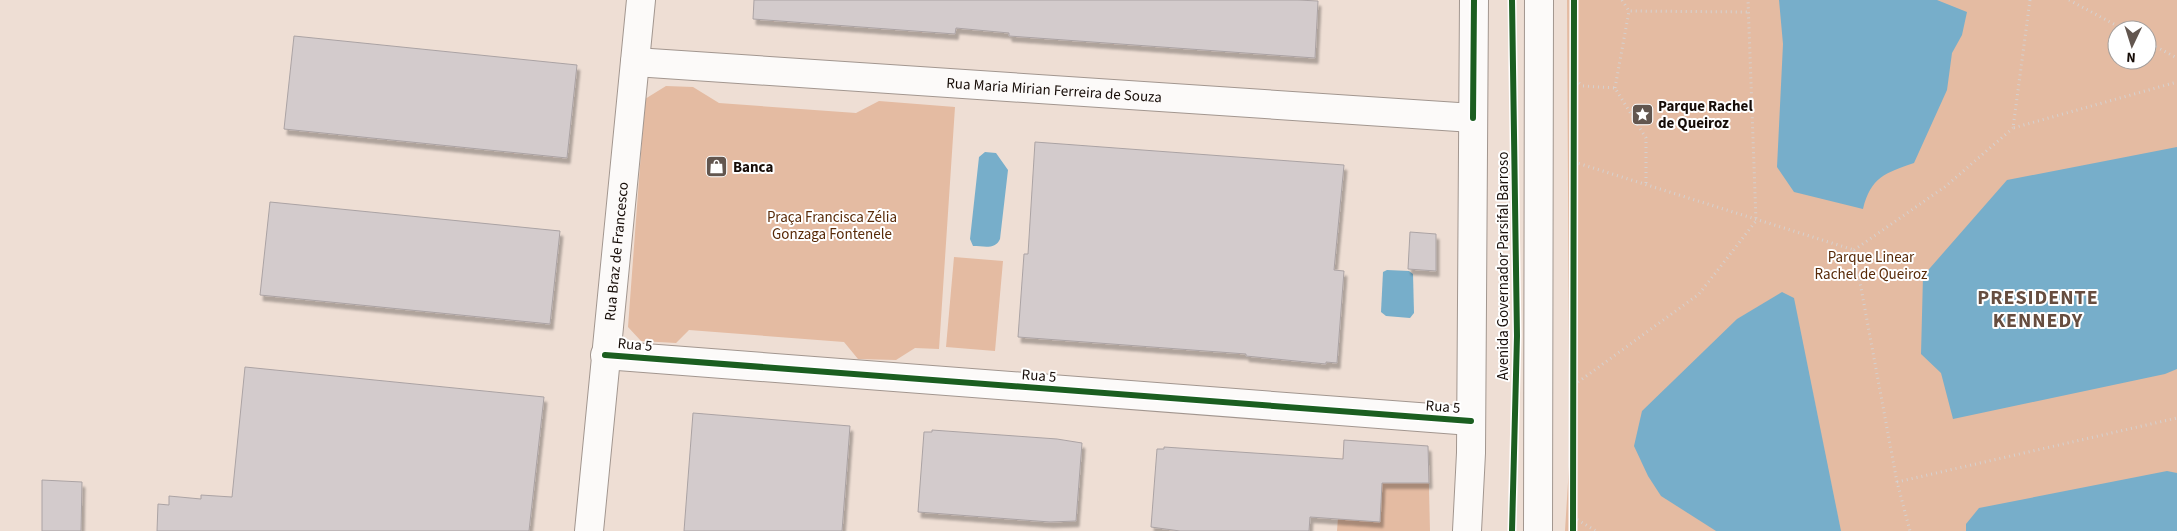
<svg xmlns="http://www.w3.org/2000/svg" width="2177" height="531" viewBox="0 0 2177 531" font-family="'Source Sans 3',sans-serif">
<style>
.green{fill:#e4bba2;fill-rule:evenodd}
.water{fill:#77aeca}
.building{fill:#d3cbcc;stroke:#aba3a4;filter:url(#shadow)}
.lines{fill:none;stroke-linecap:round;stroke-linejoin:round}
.minor-casing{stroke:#a2968f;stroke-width:30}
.major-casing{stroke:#a2968f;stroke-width:30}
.path{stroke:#d6d1cf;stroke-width:3;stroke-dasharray:1 4;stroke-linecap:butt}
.minor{stroke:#fcfaf9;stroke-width:28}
.major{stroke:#fcfaf9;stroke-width:28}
.cycleway-casing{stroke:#fff;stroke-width:9}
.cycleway{stroke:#1b5e20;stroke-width:6}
.labels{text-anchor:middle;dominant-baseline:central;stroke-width:4;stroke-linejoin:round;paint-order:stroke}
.street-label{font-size:15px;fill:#170d08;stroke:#fff}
.poi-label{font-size:15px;font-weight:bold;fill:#170d08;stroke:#fff;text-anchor:start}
.park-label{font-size:15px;fill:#582a08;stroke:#fff}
.district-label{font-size:20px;font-weight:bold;letter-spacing:1px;fill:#664d3f;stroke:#fff}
</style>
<defs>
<filter id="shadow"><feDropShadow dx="3" dy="5.5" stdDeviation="1" flood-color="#0004"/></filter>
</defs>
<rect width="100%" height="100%" fill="#eeded4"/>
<g class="green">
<path d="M1567,0H2177V531H1565L1574,385L1569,373ZM2117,30H2147V60H2117Z"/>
<path d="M666,86L693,87L719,103L856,113L879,101L955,107L939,349L915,348L896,360L858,359L844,342L689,330L676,343L641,341L628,327L645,99Z"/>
<path d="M954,257L1003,261L995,351L946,347Z"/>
<path d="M1344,440L1428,446L1430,531H1337Z"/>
</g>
<g class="water">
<path d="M1779,0H1937L1967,12L1962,35L1952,53L1947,90L1914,163C1885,173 1871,177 1863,209L1794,192L1777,167L1783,44Z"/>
<path d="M2177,147V369L2165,374L1953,419L1941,373L1921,354L1923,276L2007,180Z"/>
<path d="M985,152L996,153L1008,170L1000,239C995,250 984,246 973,246L970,239L979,157Z"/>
<path d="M1387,270L1409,271L1413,274L1414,313L1410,318L1386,316L1381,312L1383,272Z"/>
<path d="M1782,292L1794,298L1841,531H1716L1661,496L1648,476L1634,446L1642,411L1737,319Z"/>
<path d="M2167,471L2177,473V531H1966V524L1979,508Z"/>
</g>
<g class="building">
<path d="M754,0H1298L1318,1L1315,58L1009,36V33L956,28L955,34L753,19Z"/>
<path d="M294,36L577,65L567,158L284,129Z"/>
<path d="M1035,142L1344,165L1334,270L1344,271L1337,363L1326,362V364L1246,356V354L1018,337L1024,254H1028Z"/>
<path d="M270,202L560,231L550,324L260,295Z"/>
<path d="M1410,232L1436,234V271L1408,269Z"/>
<path d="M245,367L544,397L529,531H157L158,504L169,505V496L201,499V495L232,497Z"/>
<path d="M693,413L850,426L842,531H684Z"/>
<path d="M932,430L1057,439L1082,443L1076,521L1050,522L918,512L924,432H932Z"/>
<path d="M1344,440L1428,446L1429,483H1382L1380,522L1310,517L1309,531H1180L1151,527L1157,449H1164V447L1343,459Z"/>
<path d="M42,480L82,482L81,531H42Z"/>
</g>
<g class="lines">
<defs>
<g id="minor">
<path id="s1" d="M635,62L1473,118"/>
<path d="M605,355L1471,421"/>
<path id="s2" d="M589,531L641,0"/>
</g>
<g id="major">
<path d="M1467,531L1471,453L1474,0"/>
<path d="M1538,531L1539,0"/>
</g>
</defs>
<use href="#minor" class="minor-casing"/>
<use href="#major" class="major-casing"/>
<g class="path">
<path d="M1622,0L1629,11"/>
<path d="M2030,0L2013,128L2177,82"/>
<path d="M2069,0L2125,30"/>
<path d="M2147,42L2177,58"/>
<path d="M1575,80L1583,86L1615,88L1646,138V184"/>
<path d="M1615,88L1629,11L1748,12"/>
<path d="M1574,162L1854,250"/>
<path d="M1854,250L1897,482L1910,531"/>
<path d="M1854,250L1946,186L2013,128"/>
<path d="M1574,385L1699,294L1756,221L1748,0"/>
<path d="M1897,482L2177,418"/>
<path d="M1573,517L1596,531"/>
<path d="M1573,531L1574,0"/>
</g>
<use href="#minor" class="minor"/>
<use href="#major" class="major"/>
<defs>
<g id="cycleway">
<path d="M1473,118L1474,0"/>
<path d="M605,355L1471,421"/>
<path d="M1512,531L1517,336L1512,0"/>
<path d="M1573,531L1574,0"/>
</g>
</defs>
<use href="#cycleway" class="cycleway-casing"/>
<use href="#cycleway" class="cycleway"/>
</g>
<defs>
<symbol id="sight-square" viewBox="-11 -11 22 22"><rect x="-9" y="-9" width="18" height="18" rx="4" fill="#62564f" stroke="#fff"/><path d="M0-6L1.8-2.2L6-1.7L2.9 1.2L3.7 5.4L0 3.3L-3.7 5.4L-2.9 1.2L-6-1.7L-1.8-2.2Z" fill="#fff"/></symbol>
<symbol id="shop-square" viewBox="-11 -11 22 22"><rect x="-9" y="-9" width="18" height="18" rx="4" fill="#62564f" stroke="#fff"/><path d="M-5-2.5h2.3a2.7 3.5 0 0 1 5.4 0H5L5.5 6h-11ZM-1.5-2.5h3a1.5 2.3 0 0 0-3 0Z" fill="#fff"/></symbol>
</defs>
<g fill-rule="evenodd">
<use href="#sight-square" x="1630" y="102" width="25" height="25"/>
<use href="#shop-square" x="704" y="154" width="25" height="25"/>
</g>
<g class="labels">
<g class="street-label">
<text stroke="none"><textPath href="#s1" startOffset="420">Rua Maria Mirian Ferreira de Souza</textPath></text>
<text stroke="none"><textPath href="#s2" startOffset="281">Rua Braz de Francesco</textPath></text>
<text transform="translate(1503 266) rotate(-90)">Avenida Governador Parsifal Barroso</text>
<text transform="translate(635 345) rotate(5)">Rua 5</text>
<text transform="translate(1039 376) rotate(4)">Rua 5</text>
<text transform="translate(1443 407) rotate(4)">Rua 5</text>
</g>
<g class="poi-label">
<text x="1658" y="106">Parque Rachel<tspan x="1658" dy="17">de Queiroz</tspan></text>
<text x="733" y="167">Banca</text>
</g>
<g class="park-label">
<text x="832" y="217">Praça Francisca Zélia<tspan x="832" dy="17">Gonzaga Fontenele</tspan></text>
<text x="1871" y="257">Parque Linear<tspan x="1871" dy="17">Rachel de Queiroz</tspan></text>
</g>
<g class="district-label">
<text x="2038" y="298">PRESIDENTE<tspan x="2038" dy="23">KENNEDY</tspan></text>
</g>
</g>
<g transform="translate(2132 45) rotate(184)"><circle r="24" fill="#ffffff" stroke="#a29e9c"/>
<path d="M0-4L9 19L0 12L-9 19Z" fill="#62564f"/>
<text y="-8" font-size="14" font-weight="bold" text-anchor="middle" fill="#170d08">N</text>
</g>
</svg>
